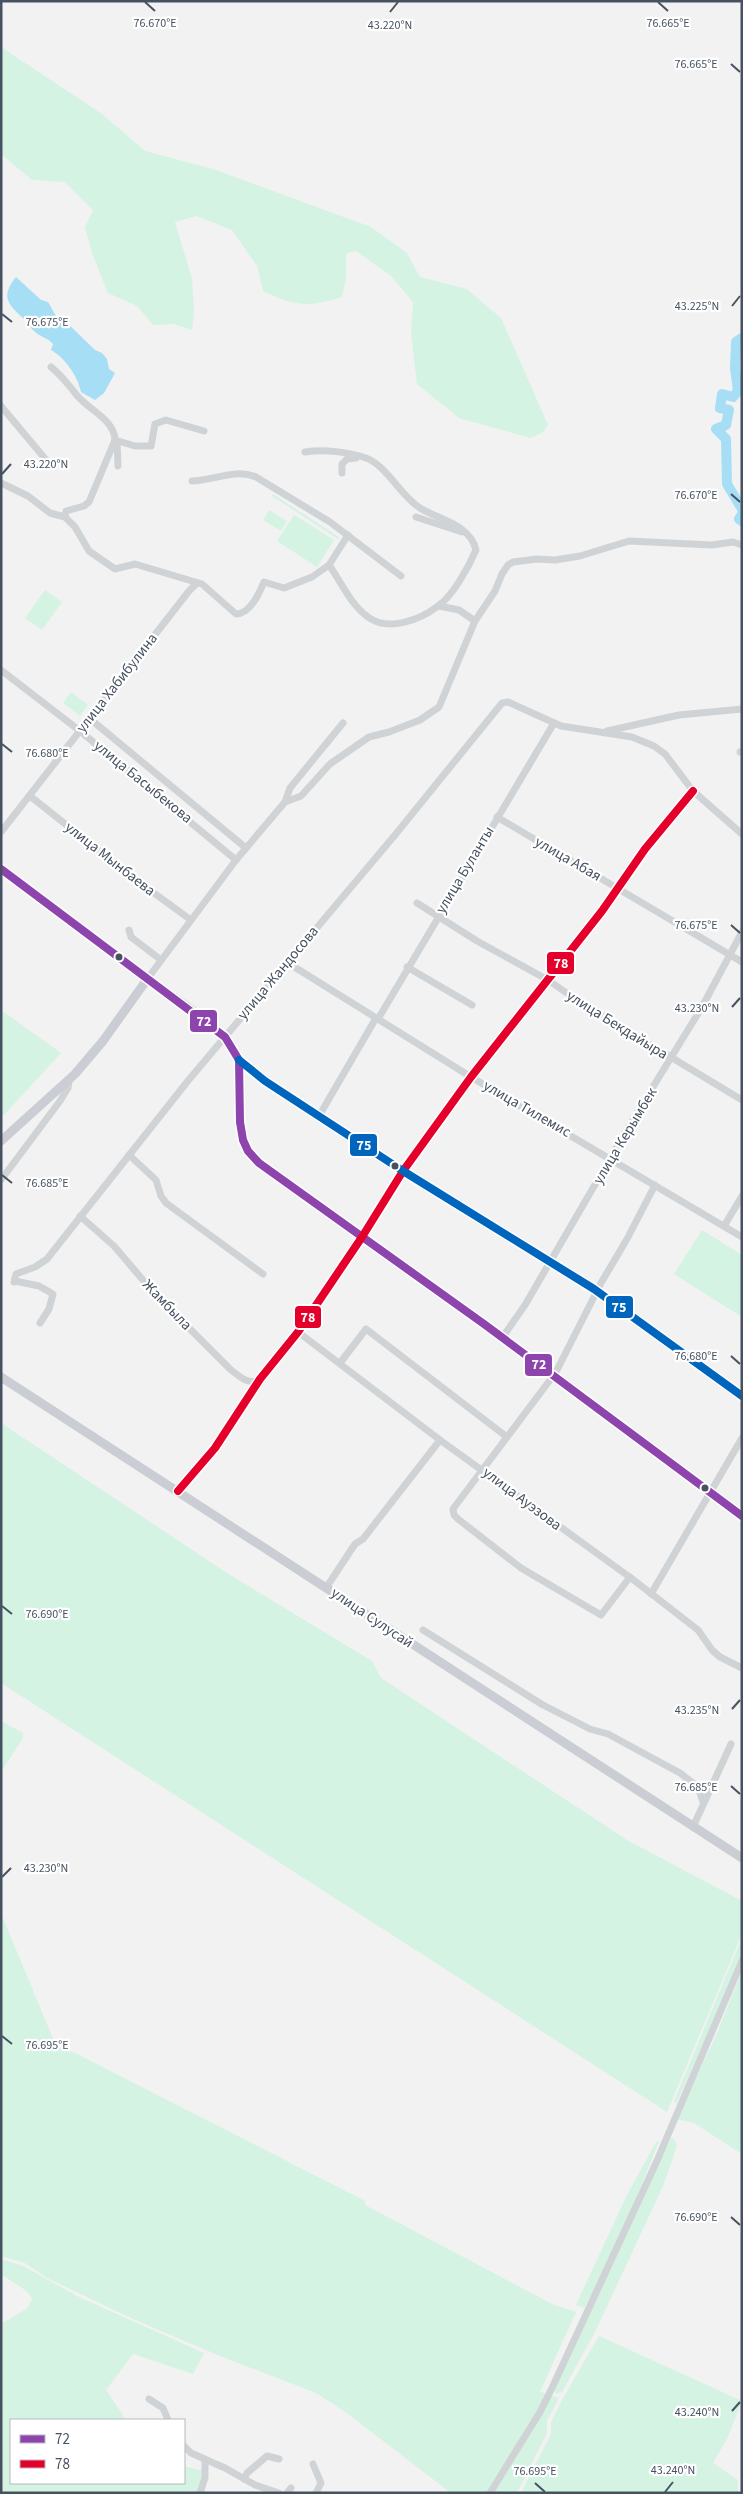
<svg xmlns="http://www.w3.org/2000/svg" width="743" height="2494" viewBox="0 0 743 2494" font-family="'Source Sans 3',sans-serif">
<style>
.green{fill:#d4f3e3}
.water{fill:#a6def5}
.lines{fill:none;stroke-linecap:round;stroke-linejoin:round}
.river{stroke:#a6def5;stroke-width:10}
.minor{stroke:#d0d3d5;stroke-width:7}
.major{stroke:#cacdd3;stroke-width:9}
.bus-1-casing{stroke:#fff;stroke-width:11}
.bus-2-casing{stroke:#fff;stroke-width:11}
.bus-3-casing{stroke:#fff;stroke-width:11}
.bus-1{stroke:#8e44ad;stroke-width:8}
.bus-2{stroke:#e4002b;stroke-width:8}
.bus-3{stroke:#0065bd;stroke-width:8}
.ticks{fill:none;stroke:#465261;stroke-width:2}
.bus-dot{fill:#465261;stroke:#fff;stroke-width:2}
.labels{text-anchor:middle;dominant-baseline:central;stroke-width:4.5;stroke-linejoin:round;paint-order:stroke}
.street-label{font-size:15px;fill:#465261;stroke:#fff}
.ticks-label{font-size:12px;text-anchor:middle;fill:#465261;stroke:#fff;stroke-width:4.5;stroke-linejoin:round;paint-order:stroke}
.line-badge{stroke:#fff;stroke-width:2}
.badge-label{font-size:14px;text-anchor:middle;font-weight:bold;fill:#fff}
</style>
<rect width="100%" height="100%" fill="#f2f2f2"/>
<g class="green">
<path d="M1,47L102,114L145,151L213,169L371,227L407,253L420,277L467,289L501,318L548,425L542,433L530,438L459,418L417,384L411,333L413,302L391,276L356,251L346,253V278L342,297C309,307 295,307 263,291L257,266L232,230L196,216L175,222L192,279L194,311L192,330L173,324L153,325L137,306L108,293L92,253L85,227L93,210L65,182L32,180L1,154Z"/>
<path d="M273,494L340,538L338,539L272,496Z"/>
<path d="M269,510L287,521L281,531L263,520Z"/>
<path d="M294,515L334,540L317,567L277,541Z"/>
<path d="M45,590L62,602L42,630L25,618Z"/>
<path d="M71,692L88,705L80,716L63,703Z"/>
<path d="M1,1010L61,1053L1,1118Z"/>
<path d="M702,1230L742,1255V1317L674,1274Z"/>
<path d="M1,1423L230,1575L372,1661L381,1678L627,1840L742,1901V1934L667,2112L1,1683Z"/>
<path d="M1,1721L23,1733V1738L1,1772Z"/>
<path d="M1,1913L56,2046L75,2053L365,2201V2205L552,2304L576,2312L540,2392L545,2393L546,2395L488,2493H451L344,2411L316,2393L220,2356L133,2319L47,2278L25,2263L1,2256Z"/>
<path d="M742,1938V1958L676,2104L674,2101Z"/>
<path d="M742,1971V2154L694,2123L676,2119L715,2038Z"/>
<path d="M671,2138L674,2139L677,2146L663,2186L595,2332L562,2392L556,2394L554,2387Z"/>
<path d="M659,2141L629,2216L591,2296L584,2308L576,2305L627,2195L656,2142Z"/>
<path d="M1,2259L23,2266L79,2297L204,2353L193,2374L133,2354L106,2390L126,2420H11V2483H184V2466L200,2470L203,2468V2479L197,2493H1V2324L28,2308L32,2299L28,2292L1,2274Z"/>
<path d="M599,2336L742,2401L727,2439L713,2463L738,2480V2493H521L551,2434V2422L562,2400Z"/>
<path d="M553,2396L559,2398L547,2421V2433L517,2493H492L549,2398Z"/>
</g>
<path class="water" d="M16,277L41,300L48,302L56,316L63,319L95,350L102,353L107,359L109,369L115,373L104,393L95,400L81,392C78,376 64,357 51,350L53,344C47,337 40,337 34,331C30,328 27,322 24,319C8,304 0,297 16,277Z"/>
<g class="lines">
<g class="river">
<path d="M742,338L736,342L735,368L738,391L733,397L722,394L720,408L729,410L726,425L716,429L726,439L727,484L742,509"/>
<path d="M742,514L739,519L742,521"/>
</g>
<g class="minor">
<path d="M51,367C62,376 67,383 75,393C86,409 114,418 115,440"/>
<path d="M1,406L47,461"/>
<path d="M117,441L118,466"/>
<path d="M305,452C324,449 348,452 366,458C386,465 401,496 420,508C439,520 470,524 476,550C469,566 453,596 438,606C420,620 388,632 368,617C350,604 342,583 329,565"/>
<path d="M342,473V464L347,459L356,458"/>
<path d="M192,481C213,481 235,468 256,477L330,522L401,576"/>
<path d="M1,483L28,496L50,513L65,517L75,527L89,551L115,569L135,564L202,584L236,614C250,614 259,594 264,582L284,588L312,577L329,565L348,535"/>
<path d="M65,517L66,511L84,506L89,502L115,440L135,446H151L155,424L166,420L204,431"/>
<path d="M416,517L462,532"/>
<path d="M439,606L459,610L475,621"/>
<path d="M1,670L80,731L236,860"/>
<path d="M89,718L246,848"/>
<path d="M343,723L290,788L285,802L236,860L148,978C174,998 226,1026 238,1058C240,1064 238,1071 238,1077C239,1108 235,1141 259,1163L484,1324L742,1516"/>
<path d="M607,731L679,715L742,709"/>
<path d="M740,752H742"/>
<path d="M30,796L136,880L191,920"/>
<path d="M285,802L301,796L330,764L369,737L389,732L420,720L439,707L475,621L495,591L502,574L508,565L513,562L537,559L555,560L580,556L629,541L712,545L733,542L742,545"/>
<path d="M497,817L742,962"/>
<path d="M1,832L189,591L197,583"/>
<path d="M417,903L477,941L548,980L581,1003L742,1100"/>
<path d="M129,930L131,937L161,960"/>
<path d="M288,963L471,1077L742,1237"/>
<path d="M407,967L472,1005"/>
<path d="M378,1019L554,723"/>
<path d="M239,1060L265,1081L403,1171L594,1289L742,1396"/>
<path d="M319,1116L376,1018"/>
<path d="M129,1155L156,1180L161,1196L166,1203L263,1274"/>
<path d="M1,1180L60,1101L68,1088L69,1081"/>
<path d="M80,1216L114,1246L154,1293L230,1369C239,1376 247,1385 260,1380"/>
<path d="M724,1226L742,1196"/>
<path d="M15,1281L39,1286L53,1294L49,1309L40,1323"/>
<path d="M14,1282L16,1274L35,1267L47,1259L187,1082L395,835L502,703L508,702L561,726L632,737L654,746L665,754L693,791L742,834"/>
<path d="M298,1332L440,1440L631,1578L698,1630L712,1650L720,1657L742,1668"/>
<path d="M502,1338L525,1305L629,1126L702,1007L742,932"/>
<path d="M340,1363L366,1329L507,1437"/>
<path d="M178,1491L215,1448L260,1379L298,1332L362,1237L403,1171L471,1077L602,911L645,849L693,791"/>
<path d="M630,1577L601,1615L521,1568L458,1519L454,1515L453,1509L556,1372L601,1283L627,1239L655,1185"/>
<path d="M326,1588L355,1544L363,1539L440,1440"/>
<path d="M651,1594L742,1438"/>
<path d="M423,1630L543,1705L590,1729L608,1734L680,1773L698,1787L703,1802"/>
<path d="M693,1827L731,1744"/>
<path d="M149,2399L163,2408L168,2420"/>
<path d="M184,2446L191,2453L225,2468L255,2485L279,2493"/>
<path d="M313,2464L321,2483L316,2493"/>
<path d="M244,2479L247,2473L267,2456L279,2459"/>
<path d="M200,2493L205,2478V2460"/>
<path d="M287,2493L291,2488"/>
<path d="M490,2493L540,2412L552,2388L656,2163L742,1961"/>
</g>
<g class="major">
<path d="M1,869L148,978L103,1041L75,1074L1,1141"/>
<path d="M1,1377L742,1858"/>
</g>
<defs>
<path id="bus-1" d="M1,869L225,1037L239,1060L240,1122L243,1140L248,1151L259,1163L484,1324L742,1516"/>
<path id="bus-2" d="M178,1491L215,1448L260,1379L298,1332L362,1237L403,1171L471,1077L602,911L645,849L693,791"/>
<path id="bus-3" d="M239,1060L265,1081L403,1171L594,1289L742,1396"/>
</defs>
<use href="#bus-1" class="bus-1-casing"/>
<use href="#bus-2" class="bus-2-casing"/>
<use href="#bus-3" class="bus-3-casing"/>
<use href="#bus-1" class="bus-1"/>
<use href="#bus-2" class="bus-2"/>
<use href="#bus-3" class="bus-3"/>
</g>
<path class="ticks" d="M145,2L155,11M658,2L668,11M390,12L398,2M731,64L740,72M732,306L740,296M2,314L12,322M2,474L11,464M731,494L740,502M2,744L12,752M731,925L740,933M732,1007L740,998M2,1175L12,1183M731,1356L740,1364M2,1606L12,1614M732,1709L740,1700M731,1786L740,1794M2,1877L11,1868M2,2036L12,2044M731,2217L740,2225M732,2411L740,2402M535,2483L545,2492M665,2492L673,2482"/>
<g class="bus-dot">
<circle cx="119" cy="957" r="4.5"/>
<circle cx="395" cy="1166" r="4.5"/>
<circle cx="705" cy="1488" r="4.5"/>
</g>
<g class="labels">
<g class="street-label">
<text transform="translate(117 683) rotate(-52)">улица Хабибулина</text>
<text transform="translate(143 782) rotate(39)">улица Басыбекова</text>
<text transform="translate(110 859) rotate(38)">улица Мынбаева</text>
<text transform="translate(568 859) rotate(30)">улица Абая</text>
<text transform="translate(465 870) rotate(-59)">улица Буланты</text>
<text transform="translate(278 973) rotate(-50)">улица Жандосова</text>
<text transform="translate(617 1025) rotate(32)">улица Бекдайыра</text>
<text transform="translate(527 1109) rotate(30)">улица Тилемис</text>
<text transform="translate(625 1136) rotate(-59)">улица Керымбек</text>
<text transform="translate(167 1305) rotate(46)">Жамбыла</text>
<text transform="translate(522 1499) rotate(37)">улица Ауэзова</text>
<text transform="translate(372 1618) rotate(34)">улица Сулусай</text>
</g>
</g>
<g class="ticks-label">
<text x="668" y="27">76.665°E</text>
<text x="155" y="27">76.670°E</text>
<text x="390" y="29">43.220°N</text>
<text x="696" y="68">76.665°E</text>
<text x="697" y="310">43.225°N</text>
<text x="47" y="326">76.675°E</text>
<text x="46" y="468">43.220°N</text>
<text x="696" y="499">76.670°E</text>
<text x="47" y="757">76.680°E</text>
<text x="696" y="929">76.675°E</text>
<text x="697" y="1012">43.230°N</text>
<text x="47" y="1187">76.685°E</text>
<text x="696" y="1360">76.680°E</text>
<text x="47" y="1618">76.690°E</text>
<text x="697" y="1714">43.235°N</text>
<text x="696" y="1791">76.685°E</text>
<text x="46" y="1872">43.230°N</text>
<text x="47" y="2049">76.695°E</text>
<text x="696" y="2221">76.690°E</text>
<text x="697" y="2416">43.240°N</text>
<text x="673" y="2474">43.240°N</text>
<text x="535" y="2475">76.695°E</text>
</g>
<g class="line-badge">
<rect x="546" y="951" width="29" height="24" rx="5" fill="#e4002b"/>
<rect x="189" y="1009" width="29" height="24" rx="5" fill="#8e44ad"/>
<rect x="349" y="1133" width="29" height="24" rx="5" fill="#0065bd"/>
<rect x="605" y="1295" width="29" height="24" rx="5" fill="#0065bd"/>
<rect x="294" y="1305" width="28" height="24" rx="5" fill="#e4002b"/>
<rect x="524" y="1353" width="29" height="24" rx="5" fill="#8e44ad"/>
</g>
<g class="badge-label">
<text x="561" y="968">78</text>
<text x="204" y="1026">72</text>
<text x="364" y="1150">75</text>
<text x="619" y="1312">75</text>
<text x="308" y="1322">78</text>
<text x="539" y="1369">72</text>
</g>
<rect width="743" height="2494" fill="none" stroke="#465261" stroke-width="5"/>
<rect x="10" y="2419" width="175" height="65" fill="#ffffff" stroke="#b5bac0"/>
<rect x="20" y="2435" width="25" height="8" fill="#8e44ad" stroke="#b5bac0"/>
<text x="55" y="2444" font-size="15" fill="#465261">72</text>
<rect x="20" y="2460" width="25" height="8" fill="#e4002b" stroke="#b5bac0"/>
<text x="55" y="2469" font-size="15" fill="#465261">78</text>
</svg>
